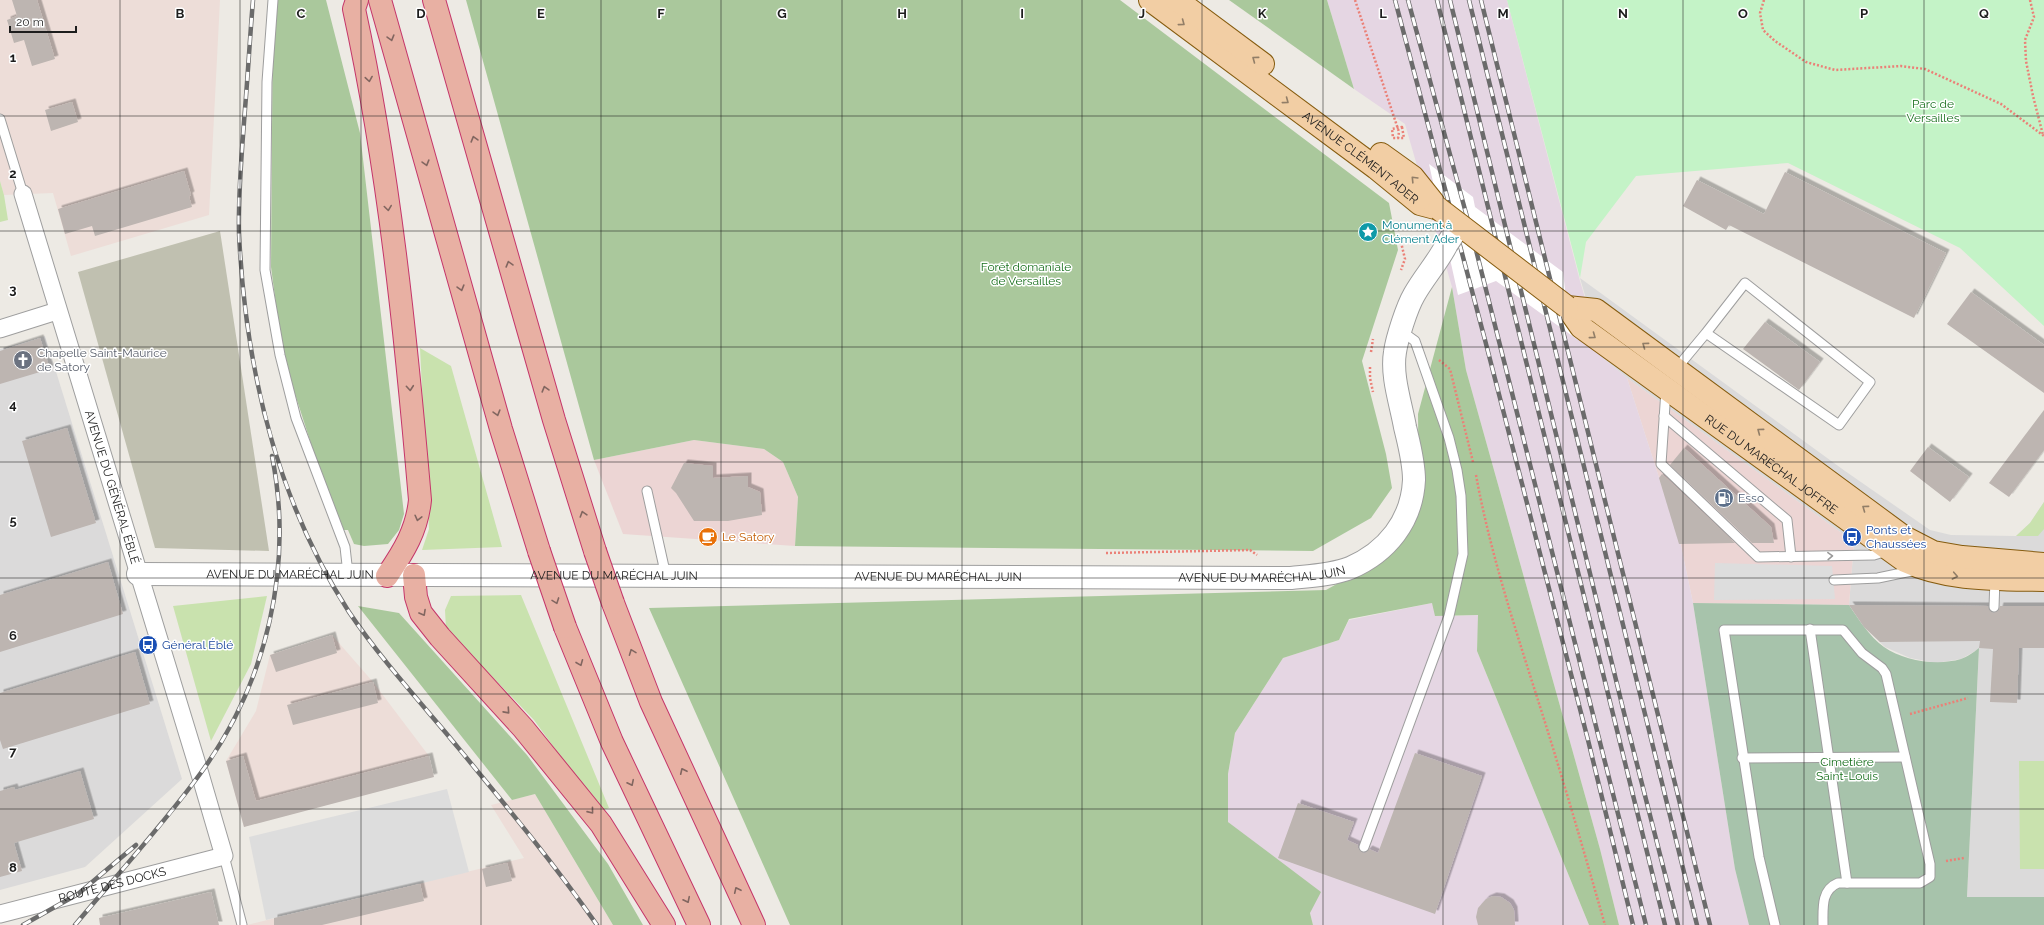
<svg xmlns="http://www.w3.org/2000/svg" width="2044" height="925" viewBox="0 0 2044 925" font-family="Raleway,sans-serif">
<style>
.residential{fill:#dbdada}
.commercial{fill:#ecd5d4}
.industrial{fill:#e5d6e3}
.military{fill:#edddd8}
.construction{fill:#c0c0b0}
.grass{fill:#c9e2ae}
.forest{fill:#aac89c}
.cemetery{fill:#a7c3ab}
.park{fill:#c4f3c7}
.parking{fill:#ddd}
.pier{fill:#fff}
.building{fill:#bdb5b1;filter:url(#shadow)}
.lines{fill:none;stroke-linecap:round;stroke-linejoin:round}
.service-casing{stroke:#9e9e9e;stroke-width:11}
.minor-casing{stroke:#9e9e9e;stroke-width:19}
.tertiary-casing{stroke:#9e9e9e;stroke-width:24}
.primary-casing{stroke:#865c0f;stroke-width:24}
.trunk-casing{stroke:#c5366a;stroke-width:24}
.path{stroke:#eb8077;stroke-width:2.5;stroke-dasharray:2 2;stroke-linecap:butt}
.service{stroke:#fff;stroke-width:9}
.minor{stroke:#fff;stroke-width:17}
.tertiary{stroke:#fff;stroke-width:22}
.primary{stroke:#f2cea4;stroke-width:22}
.trunk{stroke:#e8b0a3;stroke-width:22}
.rail-casing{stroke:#6b6b6b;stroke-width:4.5}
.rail{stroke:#fff;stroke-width:3;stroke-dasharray:9;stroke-linecap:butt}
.tertiary-bridge-casing{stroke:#9e9e9e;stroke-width:24;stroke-linecap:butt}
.primary-bridge-casing{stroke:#865c0f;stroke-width:24;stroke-linecap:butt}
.trunk-bridge-casing{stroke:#c5366a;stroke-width:24;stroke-linecap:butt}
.tertiary-bridge{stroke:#fff;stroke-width:22}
.primary-bridge{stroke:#f2cea4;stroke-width:22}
.trunk-bridge{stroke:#e8b0a3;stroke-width:22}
.oneway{stroke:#927e67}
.oneway2{stroke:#826660}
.oneway3{stroke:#999}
.grid{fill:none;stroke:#1d1d1d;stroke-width:1;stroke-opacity:0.55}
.labels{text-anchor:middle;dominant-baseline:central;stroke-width:3;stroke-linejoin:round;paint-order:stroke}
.park-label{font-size:12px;fill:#176f1c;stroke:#fff}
.street-label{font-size:12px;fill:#1d1d1d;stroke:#fff}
.culture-label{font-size:12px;fill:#0d838f;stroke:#fff;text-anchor:start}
.worship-label{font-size:12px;fill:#5b616d;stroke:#fff;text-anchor:start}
.service-label{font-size:12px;fill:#4e5e75;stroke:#fff;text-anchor:start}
.transit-label{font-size:12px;fill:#164399;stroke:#fff;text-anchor:start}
.food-label{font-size:12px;fill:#c56008;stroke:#fff;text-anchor:start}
.grid-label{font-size:13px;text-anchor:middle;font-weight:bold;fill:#1d1d1d;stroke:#fff;stroke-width:3;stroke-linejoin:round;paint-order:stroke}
</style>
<defs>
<filter id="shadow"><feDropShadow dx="3.5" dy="-3.5" stdDeviation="0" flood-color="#0004"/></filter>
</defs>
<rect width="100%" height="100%" fill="#edeae4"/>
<g class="residential">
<path d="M1580,278L1845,471L1930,530L1951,535L2016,536L2030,523L2044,502V897H1967L1979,649L1961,659L1936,663L1910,658L1885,647L1864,627L1849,605L1854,542L1627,378L1603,358Z"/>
<path d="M45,336L182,779L85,867L0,890V349Z"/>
</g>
<g class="commercial">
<path d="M1627,378L1854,542L1849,605L1693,603L1681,546Z"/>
<path d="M694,440L764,449L783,462L798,497L795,546L623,534L594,460Z"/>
</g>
<g class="industrial">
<path d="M1327,0H1507L1580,281L1603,358L1627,378L1681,546L1693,603L1735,869L1749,925H1619L1600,849L1466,370L1452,287L1405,124L1354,89Z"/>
<path d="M1432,603L1449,616L1479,615L1477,651L1589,925H1313L1310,913L1228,822V774L1235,733L1283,658L1339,640L1349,620Z"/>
</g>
<g class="military">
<path d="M0,0H220L209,215L71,256L53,193L4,195L0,181Z"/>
<path d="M332,635L373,682L429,756L244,827L226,761L256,711L270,655Z"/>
<path d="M535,794L613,925H247L524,858L491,805Z"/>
</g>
<path class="construction" d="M220,231L269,551L155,548L78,272Z"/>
<g class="grass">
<path d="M0,181L4,195L8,220L0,222Z"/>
<path d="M420,348L451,366L502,547L422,550L429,529Z"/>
<path d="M2044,502V529L2038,536H2016L2030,523Z"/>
<path d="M521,595L609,808L600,811L534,720L446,629L445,610L451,596Z"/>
<path d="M267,596L251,664L211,741L173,606Z"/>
<path d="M2019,761H2044V869H2020Z"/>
</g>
<g class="forest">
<path d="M273,0H326L360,133L404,514L399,530L388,544L364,546L354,544L348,530H339L283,357L271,267Z"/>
<path d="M466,0H1120L1389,203L1398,250L1362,361L1386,454L1392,488L1371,518L1313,551L795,546L798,497L783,462L764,449L694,440L594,460Z"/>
<path d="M1229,0H1327L1354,89Z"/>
<path d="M1452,287L1466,370L1600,849L1619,925H1589L1477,651L1478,615L1435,616L1432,603L1349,619L1339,640L1283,658L1235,733L1228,774V822L1321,892L1310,913L1313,925H790L649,608L1326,590L1383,558L1419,511L1418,414Z"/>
<path d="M358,606L399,613L527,755L608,864L643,925H613L535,794L512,800Z"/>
</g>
<path class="cemetery" d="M1693,603L1849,605C1859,620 1869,636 1884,647C1904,661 1937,666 1961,659C1967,657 1974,652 1979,648L1967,897H2044V925H1749L1735,869Z"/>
<path class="park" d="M1507,0H2044V326L1960,248L1788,163L1636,176L1586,242L1580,278Z"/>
<g class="parking">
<path d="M1715,563L1832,566L1835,599L1714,600Z"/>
<path d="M447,789L469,872L266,920L249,837Z"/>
</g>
<path class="pier" d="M1429,164L1473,197L1475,207L1563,272L1567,307L1578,340L1496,281L1458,295Z"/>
<g class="building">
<path d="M12,0H37L55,59L32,66L24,40L14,43L7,20L17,16Z"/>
<path d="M72,102L78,122L51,131L45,110Z"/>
<path d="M184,171L191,195L189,196L192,207L95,236L92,226L65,234L58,209Z"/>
<path d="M1785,172L1946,253L1914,318L1729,225L1726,230L1683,206L1697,180L1764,214Z"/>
<path d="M1971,292L2044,345V393L1947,324Z"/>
<path d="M1765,322L1820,362L1799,390L1743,349Z"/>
<path d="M40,338L50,369L0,384V351Z"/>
<path d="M2044,410V450L2009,497L1989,483Z"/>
<path d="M67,428L96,523L51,537L22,441Z"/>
<path d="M1928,447L1969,477L1950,502L1910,471Z"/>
<path d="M1684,448L1771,527L1774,543H1752L1670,465Z"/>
<path d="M684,463L713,466V478L748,476V487L760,492L762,515L728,521H694L676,493L671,488Z"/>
<path d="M1662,474L1735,543L1679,544L1659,478Z"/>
<path d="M108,562L123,614L0,652V595Z"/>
<path d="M1849,605L1988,606L1991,612L1994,613L1999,610L2000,606H2044V648H2019L2017,703L1990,702L1993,649L1979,648L1980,641L1880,642L1864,627Z"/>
<path d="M332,635L337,653L276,672L270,655Z"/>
<path d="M135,652L150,704L3,749L0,740V693Z"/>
<path d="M373,682L378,703L293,725L287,705Z"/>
<path d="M1415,753L1482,776L1435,914L1278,858L1298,803L1354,822L1347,840L1358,845V848L1362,852L1365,853L1369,849L1378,853Z"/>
<path d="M243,756L256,801L429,756L434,777L244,827L226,761Z"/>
<path d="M80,771L94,819L14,843L22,871L0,877V791L14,787L15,790Z"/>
<path d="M507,863L512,881L486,887L482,869Z"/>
<path d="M420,884L424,901L322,925H274V918Z"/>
<path d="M211,892L219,925H100L99,918Z"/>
<path d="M1493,896L1501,897L1510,903L1514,910L1515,925H1478L1476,917L1478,908L1486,899Z"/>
</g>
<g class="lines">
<defs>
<g id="service">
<path d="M273,0L267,82L265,270L280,355L296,418L345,547L348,574"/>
<path d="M0,119L23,194"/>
<path d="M1676,369L1706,333L1839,425L1870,382L1745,283L1706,333"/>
<path d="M1666,390L1661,464L1758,557L1874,555L1887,551"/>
<path d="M1664,416L1787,520L1791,557"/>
<path d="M647,491L666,576"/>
<path d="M1834,580L1878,578L1916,570"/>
<path d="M1994,607L1995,579"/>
<path d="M1810,629L1847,883"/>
<path d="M1742,758L1905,757"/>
<path d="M1364,847L1449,616L1463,554L1461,496L1457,470L1449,438L1415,341L1401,331"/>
<path d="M224,856L242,925"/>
<path d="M1775,925L1759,857L1724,630H1843L1862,653L1882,668L1886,674L1930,864V877L1920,883H1838C1821,890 1823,908 1823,925"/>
</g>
<g id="minor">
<path d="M0,329L57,311"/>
<path id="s1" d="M0,914L224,856L200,774L23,194"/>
</g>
<g id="tertiary">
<path id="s2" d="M138,574L1291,578C1310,576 1332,575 1350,568C1387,552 1412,521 1414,480C1414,462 1409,444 1405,427C1401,404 1391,376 1395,352C1397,338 1407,307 1414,295C1424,277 1438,262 1447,244"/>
</g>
<g id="primary">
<path id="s3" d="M1150,0L1376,168L1420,204L1439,209"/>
<path d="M1177,0L1263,64"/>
<path d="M1381,154L1413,177L1433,202"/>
<path id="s4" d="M1567,307L1581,327L1905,561C1948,581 1997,579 2044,580"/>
<path d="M1567,307L1596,310L1904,537L1933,552L1962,557L2044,564"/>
</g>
<g id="trunk">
<path d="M357,0L354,9C389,170 406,336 420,500C417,530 404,551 387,576"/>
<path d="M380,0L501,429L539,551"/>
<path d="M434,0L554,420L595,551"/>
<path d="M414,575L416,597L421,613L440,637L523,728L601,824L664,925"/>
<path d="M613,603L651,702L754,925"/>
<path d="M565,627L612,742L699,925"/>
</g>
</defs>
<use href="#service" class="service-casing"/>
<use href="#minor" class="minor-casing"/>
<use href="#tertiary" class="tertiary-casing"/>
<use href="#primary" class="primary-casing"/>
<use href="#trunk" class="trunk-casing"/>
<g class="path">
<path d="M1355,0L1399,132L1398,138"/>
<path d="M1764,0L1760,13L1763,30L1775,41L1806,62L1835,70L1901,66L1925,69L2001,104L2044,136"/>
<path d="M2030,0L2034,17L2025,40L2026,61L2033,96L2043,135"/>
<path d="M1402,127L1404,138H1393L1392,129Z"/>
<path d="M1400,238L1405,259L1401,270"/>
<path d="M1371,352L1373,339"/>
<path d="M1439,360L1450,369L1473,462"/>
<path d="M1370,367V378L1373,392"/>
<path d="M1476,475C1491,557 1518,637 1543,716C1565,786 1585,855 1605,925"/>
<path d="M1106,553L1250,550L1257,555"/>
<path d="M1910,714L1968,698"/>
<path d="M1946,861L1964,858"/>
</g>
<use href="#service" class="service"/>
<use href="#minor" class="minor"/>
<use href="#tertiary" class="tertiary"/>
<use href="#primary" class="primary"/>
<use href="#trunk" class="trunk"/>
<defs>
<g id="rail">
<path d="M253,0C250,36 248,73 245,109C242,150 238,192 239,233C245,365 276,499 349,612C378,655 413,694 446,733C498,796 550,858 597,925"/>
<path d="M1395,0L1485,340L1588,740L1633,925"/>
<path d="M1408,0L1476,250L1646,925"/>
<path d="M1437,0L1665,925"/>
<path d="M1450,0L1627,725L1678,925"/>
<path d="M1469,0L1697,925"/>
<path d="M1481,0L1710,925"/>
<path d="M23,925L78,894L136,845"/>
<path d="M75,925C117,875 162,826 200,774C267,683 294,566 272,456"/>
</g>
</defs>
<use href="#rail" class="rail-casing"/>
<use href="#rail" class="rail"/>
<defs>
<path id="tertiary-bridge" d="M1447,244L1459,226"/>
<path id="primary-bridge" d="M1439,209L1567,307"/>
<g id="trunk-bridge">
<path d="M539,551L565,627"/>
<path d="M595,551L613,603"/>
</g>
</defs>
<use href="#tertiary-bridge" class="tertiary-bridge-casing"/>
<use href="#primary-bridge" class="primary-bridge-casing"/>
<use href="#trunk-bridge" class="trunk-bridge-casing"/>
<use href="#tertiary-bridge" class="tertiary-bridge"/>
<use href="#primary-bridge" class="primary-bridge"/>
<use href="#trunk-bridge" class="trunk-bridge"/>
</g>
<defs><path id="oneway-chevron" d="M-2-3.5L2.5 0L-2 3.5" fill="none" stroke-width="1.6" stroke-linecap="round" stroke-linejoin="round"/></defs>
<g class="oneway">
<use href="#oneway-chevron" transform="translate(1182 23) rotate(37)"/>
<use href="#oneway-chevron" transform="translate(1255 59) rotate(-143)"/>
<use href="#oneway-chevron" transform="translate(1286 101) rotate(37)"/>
<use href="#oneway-chevron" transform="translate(1414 179) rotate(-134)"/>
<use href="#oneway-chevron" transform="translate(1593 336) rotate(36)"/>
<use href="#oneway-chevron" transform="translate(1645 345) rotate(-144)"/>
<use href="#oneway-chevron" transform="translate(1760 431) rotate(-143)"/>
<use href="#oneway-chevron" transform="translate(1865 508) rotate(-144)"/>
<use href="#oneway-chevron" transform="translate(1955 576) rotate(11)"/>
</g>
<g class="oneway2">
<use href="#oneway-chevron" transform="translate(391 38) rotate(74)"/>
<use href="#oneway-chevron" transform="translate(369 79) rotate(81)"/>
<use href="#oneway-chevron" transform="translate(474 139) rotate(-106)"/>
<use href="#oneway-chevron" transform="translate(426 163) rotate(74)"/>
<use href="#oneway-chevron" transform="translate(388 208) rotate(82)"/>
<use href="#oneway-chevron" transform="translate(509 264) rotate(-106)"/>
<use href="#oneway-chevron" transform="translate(461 288) rotate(74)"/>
<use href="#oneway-chevron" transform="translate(410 388) rotate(85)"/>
<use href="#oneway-chevron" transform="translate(545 389) rotate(-106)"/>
<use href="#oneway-chevron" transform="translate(497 413) rotate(74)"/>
<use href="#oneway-chevron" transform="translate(583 514) rotate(-107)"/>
<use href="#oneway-chevron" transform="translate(418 518) rotate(104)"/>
<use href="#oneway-chevron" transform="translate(556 601) rotate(70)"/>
<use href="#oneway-chevron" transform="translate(423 613) rotate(61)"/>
<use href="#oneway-chevron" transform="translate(632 652) rotate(-111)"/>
<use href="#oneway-chevron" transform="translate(580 663) rotate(68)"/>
<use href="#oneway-chevron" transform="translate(507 711) rotate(48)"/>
<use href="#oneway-chevron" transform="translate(683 771) rotate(-115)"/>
<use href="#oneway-chevron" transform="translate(631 783) rotate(64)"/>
<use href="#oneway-chevron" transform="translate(591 811) rotate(51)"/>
<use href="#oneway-chevron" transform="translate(737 890) rotate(-115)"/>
<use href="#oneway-chevron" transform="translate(687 900) rotate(64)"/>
</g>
<use class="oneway3" href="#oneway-chevron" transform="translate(1830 556) rotate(-2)"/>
<path class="grid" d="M120,0V925M240,0V925M361,0V925M481,0V925M601,0V925M721,0V925M842,0V925M962,0V925M1082,0V925M1202,0V925M1323,0V925M1443,0V925M1563,0V925M1683,0V925M1804,0V925M1924,0V925M0,116H2044M0,231H2044M0,347H2044M0,462H2044M0,578H2044M0,694H2044M0,809H2044"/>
<defs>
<symbol id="sight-disc" viewBox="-11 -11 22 22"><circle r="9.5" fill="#0f9aa8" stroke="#fff"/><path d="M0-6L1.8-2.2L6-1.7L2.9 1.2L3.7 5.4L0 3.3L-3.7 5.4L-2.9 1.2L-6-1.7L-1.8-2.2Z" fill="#fff"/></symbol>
<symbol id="church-disc" viewBox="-11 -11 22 22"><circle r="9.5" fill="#6b7280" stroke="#fff"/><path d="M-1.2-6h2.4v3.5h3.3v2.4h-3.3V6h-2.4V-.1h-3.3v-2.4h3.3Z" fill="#fff"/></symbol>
<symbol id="fuel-disc" viewBox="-11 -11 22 22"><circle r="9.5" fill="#5c6f8a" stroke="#fff"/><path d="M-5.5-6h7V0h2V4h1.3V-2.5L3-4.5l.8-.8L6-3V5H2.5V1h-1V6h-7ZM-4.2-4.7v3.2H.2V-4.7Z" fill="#fff"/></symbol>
<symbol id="cafe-disc" viewBox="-11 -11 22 22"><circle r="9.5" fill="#e8710a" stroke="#fff"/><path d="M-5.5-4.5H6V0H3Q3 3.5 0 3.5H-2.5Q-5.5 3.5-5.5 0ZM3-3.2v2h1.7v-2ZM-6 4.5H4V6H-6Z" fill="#fff"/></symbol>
<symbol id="bus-disc" viewBox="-11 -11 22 22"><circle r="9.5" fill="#1a4fb4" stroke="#fff"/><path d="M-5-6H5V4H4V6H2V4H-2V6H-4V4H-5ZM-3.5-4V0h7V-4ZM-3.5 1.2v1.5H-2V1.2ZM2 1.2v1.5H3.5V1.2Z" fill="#fff"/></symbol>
</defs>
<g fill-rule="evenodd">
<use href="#sight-disc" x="1357" y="221" width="22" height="22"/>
<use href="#church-disc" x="12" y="349" width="22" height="22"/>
<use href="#fuel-disc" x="1713" y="487" width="22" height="22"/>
<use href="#cafe-disc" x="697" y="526" width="22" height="22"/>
<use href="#bus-disc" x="1841" y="526" width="22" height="22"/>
<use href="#bus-disc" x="137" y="634" width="22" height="22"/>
</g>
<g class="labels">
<g class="park-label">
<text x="1933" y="104">Parc de<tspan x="1933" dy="14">Versailles</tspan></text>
<text x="1026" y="267">Forêt domaniale<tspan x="1026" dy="14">de Versailles</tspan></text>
<text x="1847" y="762">Cimetière<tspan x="1847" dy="14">Saint-Louis</tspan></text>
</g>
<g class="street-label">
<text stroke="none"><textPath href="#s3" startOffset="263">AVENUE CLÉMENT ADER</textPath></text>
<text stroke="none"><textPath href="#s4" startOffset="259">RUE DU MARÉCHAL JOFFRE</textPath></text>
<text transform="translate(112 487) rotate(73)">AVENUE DU GÉNÉRAL ÉBLÉ</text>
<text stroke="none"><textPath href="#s2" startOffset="1124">AVENUE DU MARÉCHAL JUIN</textPath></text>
<text stroke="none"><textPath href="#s2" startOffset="152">AVENUE DU MARÉCHAL JUIN</textPath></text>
<text stroke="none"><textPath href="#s2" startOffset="476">AVENUE DU MARÉCHAL JUIN</textPath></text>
<text stroke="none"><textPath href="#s2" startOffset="800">AVENUE DU MARÉCHAL JUIN</textPath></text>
<text stroke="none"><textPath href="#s1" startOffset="116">ROUTE DES DOCKS</textPath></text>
</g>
<g class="culture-label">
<text x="1382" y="225">Monument à<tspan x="1382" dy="14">Clément Ader</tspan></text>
</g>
<g class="worship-label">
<text x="37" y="353">Chapelle Saint-Maurice<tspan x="37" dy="14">de Satory</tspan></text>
</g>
<g class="service-label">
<text x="1738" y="498">Esso</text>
</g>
<g class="transit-label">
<text x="1866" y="530">Ponts et<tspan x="1866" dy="14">Chaussées</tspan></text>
<text x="162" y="645">Général Éblé</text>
</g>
<g class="food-label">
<text x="722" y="537">Le Satory</text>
</g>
</g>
<g class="grid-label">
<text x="180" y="18">B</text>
<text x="301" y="18">C</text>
<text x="421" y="18">D</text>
<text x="541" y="18">E</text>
<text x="661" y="18">F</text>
<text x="782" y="18">G</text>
<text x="902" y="18">H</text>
<text x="1022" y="18">I</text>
<text x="1142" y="18">J</text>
<text x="1262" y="18">K</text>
<text x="1383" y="18">L</text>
<text x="1503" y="18">M</text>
<text x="1623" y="18">N</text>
<text x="1743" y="18">O</text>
<text x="1864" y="18">P</text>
<text x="1984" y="18">Q</text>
<text x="13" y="62">1</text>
<text x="13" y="178">2</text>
<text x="13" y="294">3</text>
<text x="13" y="409">4</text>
<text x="13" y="525">5</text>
<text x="13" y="640">6</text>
<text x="13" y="756">7</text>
<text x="13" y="872">8</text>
</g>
<path d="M10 26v6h66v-6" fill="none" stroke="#1d1d1d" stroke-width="2"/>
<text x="16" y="26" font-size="12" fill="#1d1d1d" stroke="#ffffff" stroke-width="3" paint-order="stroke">20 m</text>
</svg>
